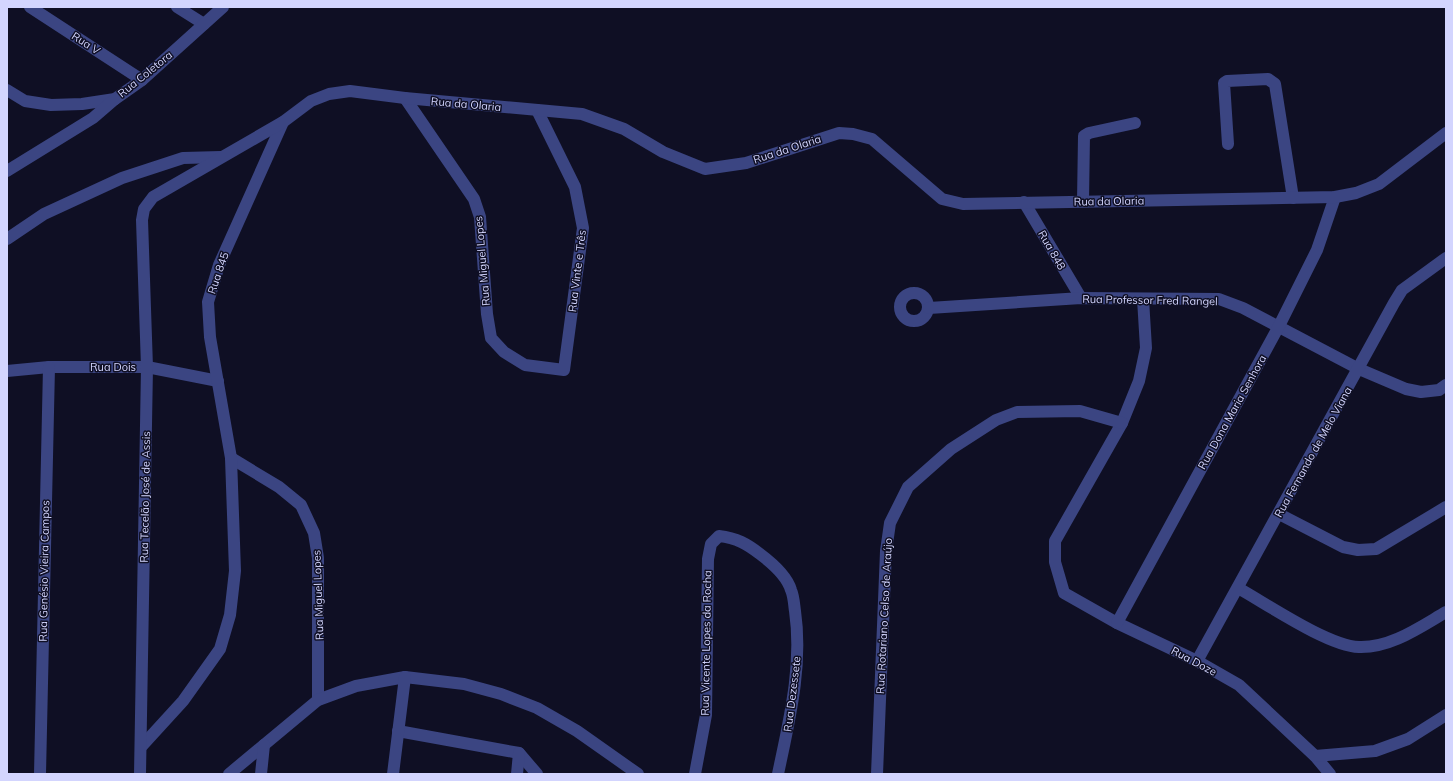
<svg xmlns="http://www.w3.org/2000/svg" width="1453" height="781" viewBox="0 0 1453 781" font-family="Mulish,sans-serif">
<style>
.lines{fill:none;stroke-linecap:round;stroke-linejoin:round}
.minor{stroke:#3b4582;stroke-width:12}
.labels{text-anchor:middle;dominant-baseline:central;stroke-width:3;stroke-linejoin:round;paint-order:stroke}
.street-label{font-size:11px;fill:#d3d5fe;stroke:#0f0f24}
</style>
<rect width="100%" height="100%" fill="#0f0f24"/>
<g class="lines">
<g class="minor">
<path d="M30,7L142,80"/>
<path d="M177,7L204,24"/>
<path d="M7,90L25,101L51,105L82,104L115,99L142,80L223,7"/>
<path d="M405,98L474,199L480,217L487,314L491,338L504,352L525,365L564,370L583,228L575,187L537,110"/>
<path d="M1228,144L1224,83L1227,81L1268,79L1275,84L1293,198"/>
<path d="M7,171L93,118L115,99"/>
<path d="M1083,201L1084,136L1089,133L1135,123"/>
<path d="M1024,202L1081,298"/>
<path d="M7,239L44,214L122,178L183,158L221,157"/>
<circle cx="914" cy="307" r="14"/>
<path d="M1143,299L1146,348L1139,381L1122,423L1055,541V562L1064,593L1117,623L1197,661L1239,685L1315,756L1330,774"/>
<path d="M929,308L1081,298L1219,299L1243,308L1359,369L1406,389L1421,392L1439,390L1446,385"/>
<path d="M7,371L49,367H147L218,381"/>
<path d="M231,458L279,487L301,505L314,533L318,558V700"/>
<path d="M1279,514L1343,547L1358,550L1376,549L1446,507"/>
<path d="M1238,588C1267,604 1328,646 1359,647C1391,648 1420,627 1446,612"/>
<path d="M1117,623L1279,326L1317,250L1335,197"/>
<path d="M1197,661L1394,303L1402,290L1446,258"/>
<path d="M398,731L519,753L537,774"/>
<path d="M141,747L183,701L220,649L230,615L235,571L231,458L210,337L208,302L219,265L283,122"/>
<path d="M1315,756L1375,751L1408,739L1446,715"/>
<path d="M40,774L49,367"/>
<path d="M140,774L147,367L142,220L144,209L153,197L283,122L311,101L329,94L350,91L405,98L582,114L624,129L663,152L705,169L746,163L839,133L853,134L872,139L942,199L963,204L1335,197L1356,193L1379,184L1446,133"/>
<path d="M229,774L318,700L356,686L405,677L464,684L501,694L537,708L577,731L638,774"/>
<path d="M261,774L264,745"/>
<path d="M393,774L405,677"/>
<path d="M517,774L519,753"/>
<path d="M695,774L706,715L708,559L711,544L719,536C737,538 747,544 760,554C772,563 787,576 791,590C794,597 794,605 795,611C803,666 789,721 778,774"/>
<path d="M877,774L886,551L890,523L908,487L951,449L996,420L1017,412L1080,411L1122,423"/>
</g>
</g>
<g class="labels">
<g class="street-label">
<text transform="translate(86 43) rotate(33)">Rua V</text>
<text transform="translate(145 74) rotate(-39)">Rua Coletora</text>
<text transform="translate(466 104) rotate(5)">Rua da Olaria</text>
<text transform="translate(787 149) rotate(-18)">Rua da Olaria</text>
<text transform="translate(1109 201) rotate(-1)">Rua da Olaria</text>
<text transform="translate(1052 250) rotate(60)">Rua 848</text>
<text transform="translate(482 261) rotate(-95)">Rua Miguel Lopes</text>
<text transform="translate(577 271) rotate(-83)">Rua Vinte e Três</text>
<text transform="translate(218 273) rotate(-71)">Rua 845</text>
<text transform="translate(1150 300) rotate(1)">Rua Professor Fred Rangel</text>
<text x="113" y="367">Rua Dois</text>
<text transform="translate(1232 412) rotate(-61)">Rua Dona Maria Senhora</text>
<text transform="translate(1313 452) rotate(-61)">Rua Fernando de Melo Viana</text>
<text transform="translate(145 497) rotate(-89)">Rua Tecelão José de Assis</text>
<text transform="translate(44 571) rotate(-89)">Rua Genésio Vieira Campos</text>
<text transform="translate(318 595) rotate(-92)">Rua Miguel Lopes</text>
<text transform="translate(884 616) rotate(-87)">Rua Rotariano Celso de Araújo</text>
<text transform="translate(706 643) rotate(-89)">Rua Vicente Lopes da Rocha</text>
<text transform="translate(1194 661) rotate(28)">Rua Doze</text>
<text transform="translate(792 694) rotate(-83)">Rua Dezessete</text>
</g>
</g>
<rect width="1453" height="781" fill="none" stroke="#d3d5fe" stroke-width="16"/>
</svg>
